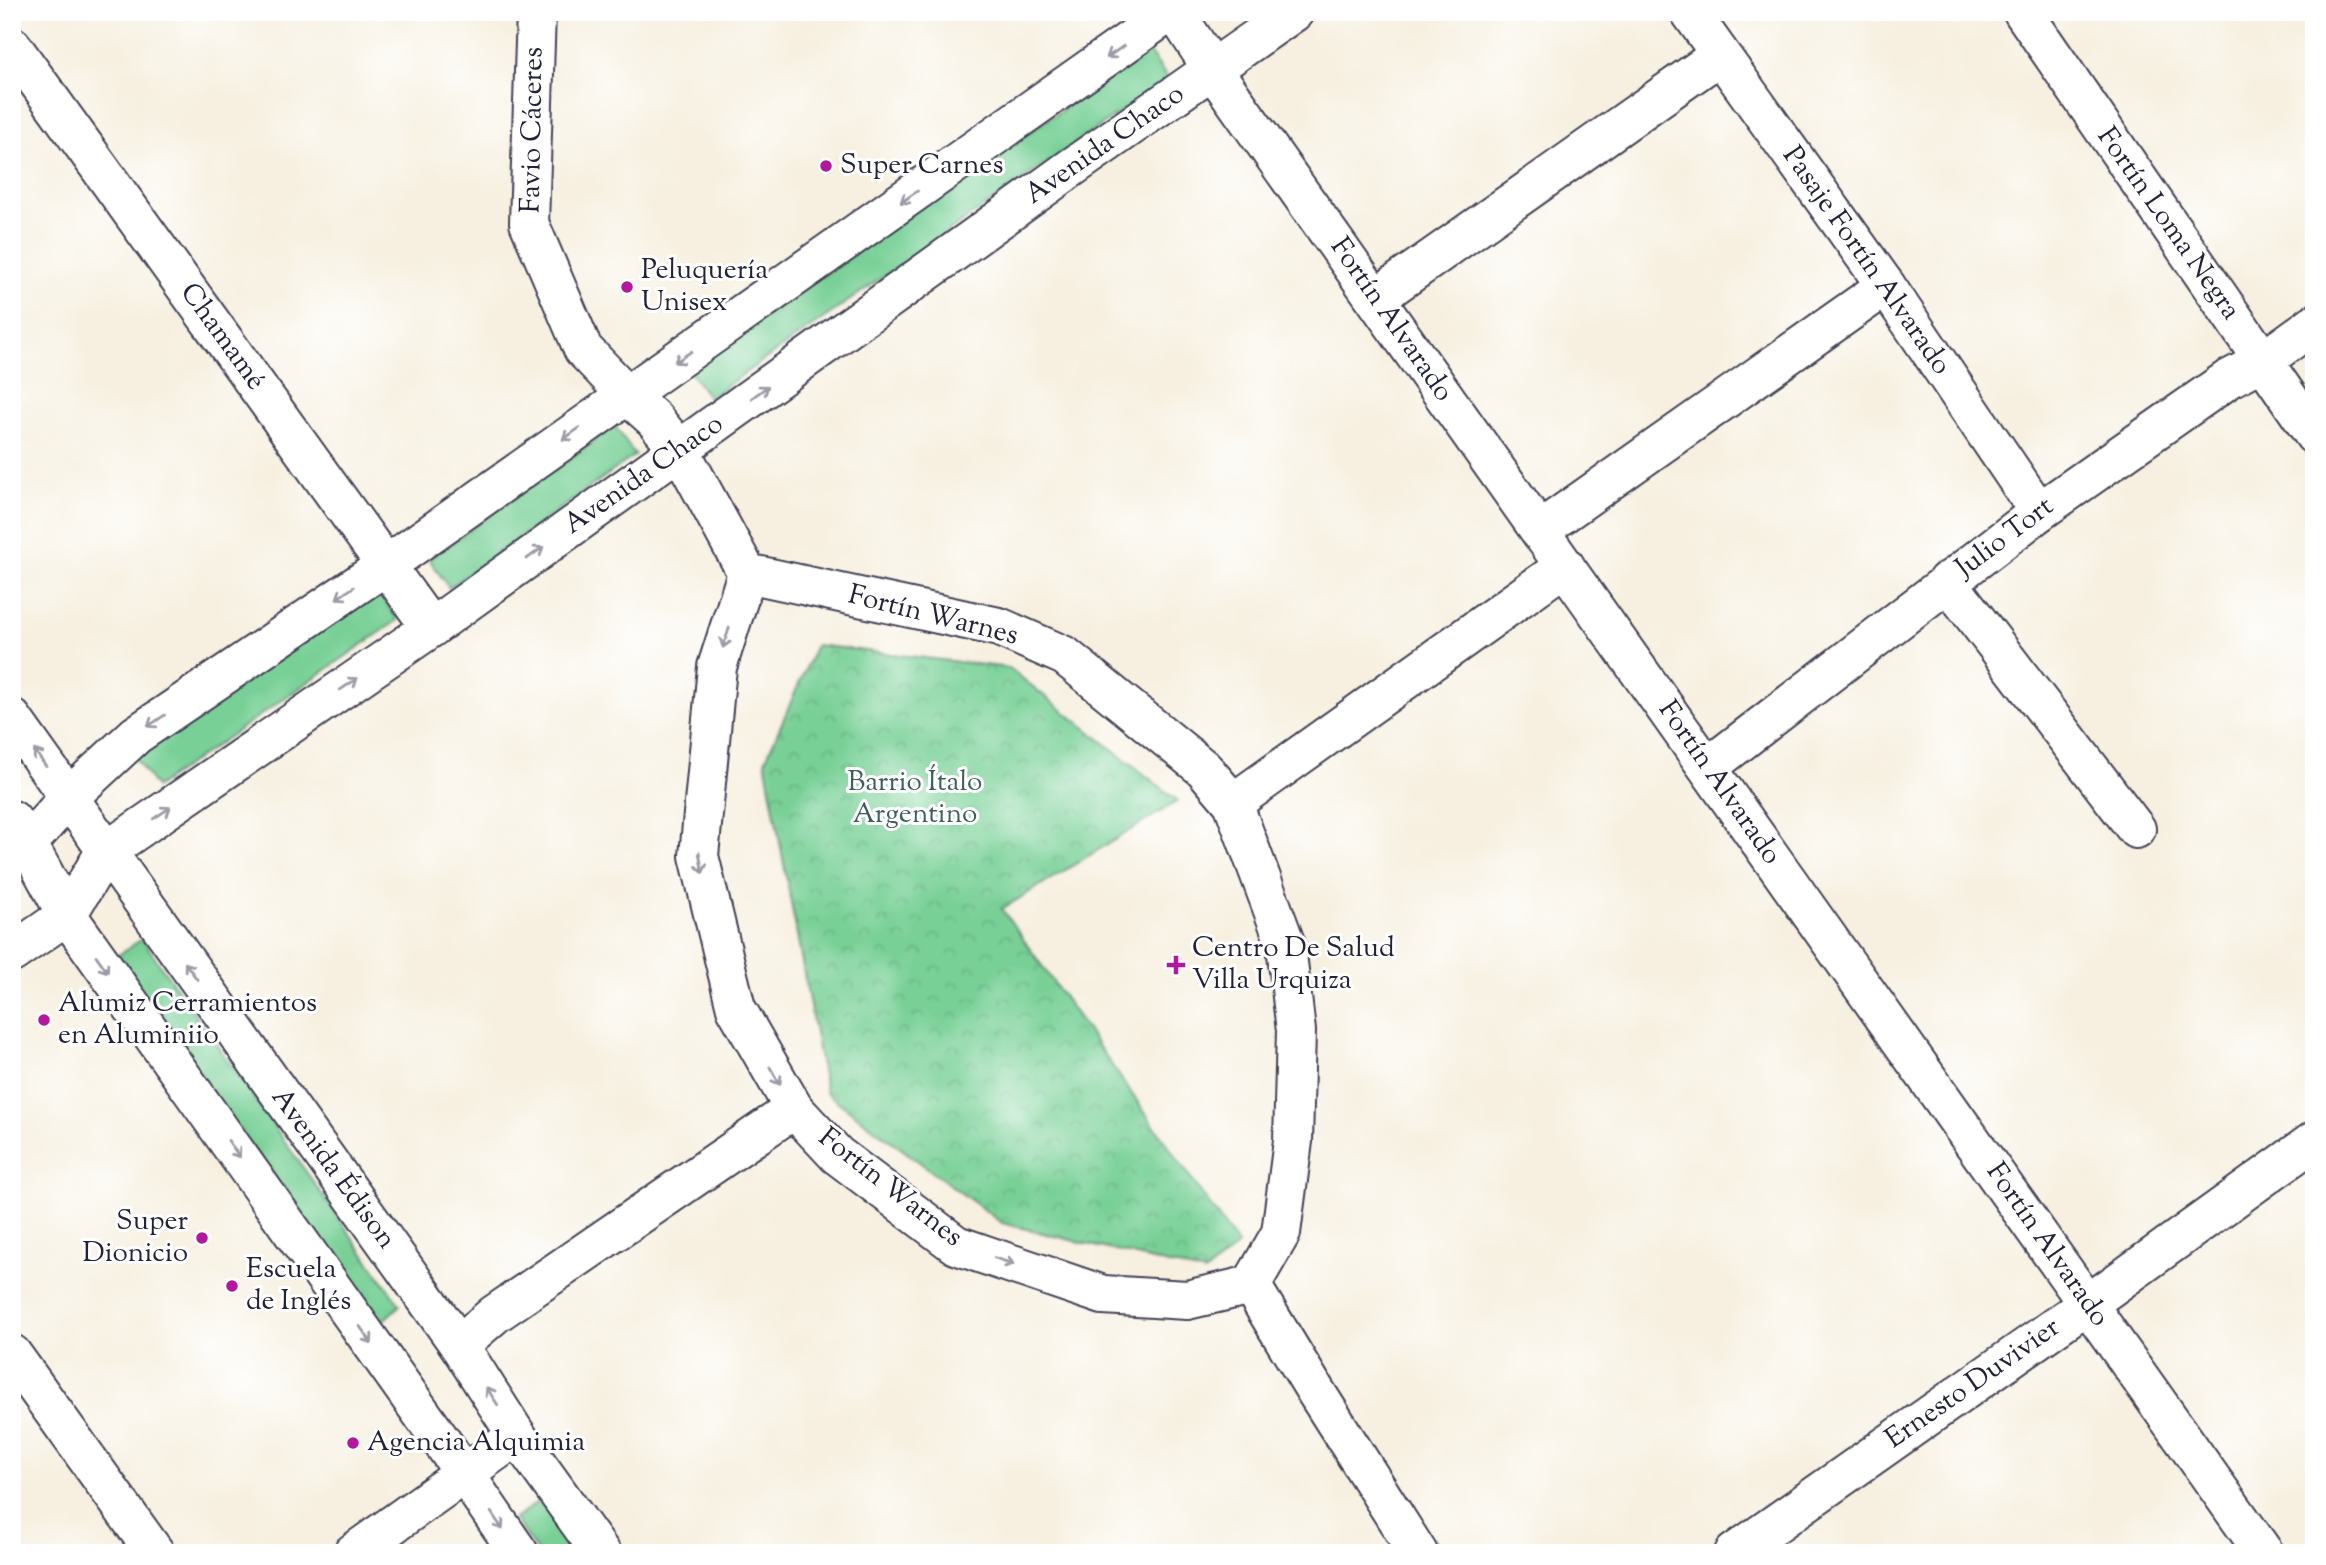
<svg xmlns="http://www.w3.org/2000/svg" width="2326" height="1565" viewBox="0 0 2326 1565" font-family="'Sorts Mill Goudy',serif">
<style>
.grass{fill:#78d096;stroke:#4d7968;stroke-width:2}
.park{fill:url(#park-crowns);stroke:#4d7968;stroke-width:2}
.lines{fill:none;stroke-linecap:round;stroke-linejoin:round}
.minor-casing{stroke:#424154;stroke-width:42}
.secondary-casing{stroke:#424154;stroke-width:42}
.minor{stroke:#fff;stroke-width:38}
.secondary{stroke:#fff;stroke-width:38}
.oneway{stroke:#9c9ca7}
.poi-dot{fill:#b5179e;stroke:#fff;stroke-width:2.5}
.labels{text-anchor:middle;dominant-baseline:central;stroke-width:6;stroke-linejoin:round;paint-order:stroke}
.street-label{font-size:28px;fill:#22223b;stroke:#fff}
.poi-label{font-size:28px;fill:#22223b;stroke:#fff;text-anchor:start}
.park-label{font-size:28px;fill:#405f5b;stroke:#fff}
</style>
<defs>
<pattern id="park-crowns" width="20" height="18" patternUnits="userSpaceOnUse" patternTransform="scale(1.75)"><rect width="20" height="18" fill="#78d096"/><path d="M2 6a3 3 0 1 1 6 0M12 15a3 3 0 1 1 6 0" fill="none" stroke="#68b282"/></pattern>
</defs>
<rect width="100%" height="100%" fill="#fff"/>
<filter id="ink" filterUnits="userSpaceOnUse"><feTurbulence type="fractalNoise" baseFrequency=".0143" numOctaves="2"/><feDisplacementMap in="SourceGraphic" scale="14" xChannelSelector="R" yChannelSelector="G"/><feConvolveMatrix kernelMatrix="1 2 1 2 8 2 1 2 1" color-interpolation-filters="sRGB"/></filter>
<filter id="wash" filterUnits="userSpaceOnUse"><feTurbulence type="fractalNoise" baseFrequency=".00686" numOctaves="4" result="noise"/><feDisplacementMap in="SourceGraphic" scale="28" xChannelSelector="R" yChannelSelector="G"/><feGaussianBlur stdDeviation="1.57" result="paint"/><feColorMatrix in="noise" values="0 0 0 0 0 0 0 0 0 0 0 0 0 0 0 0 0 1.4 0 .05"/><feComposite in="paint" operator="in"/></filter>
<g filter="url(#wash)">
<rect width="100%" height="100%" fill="#f7f0e0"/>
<g class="grass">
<path d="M1148,50L1168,79L709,398L688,369Z"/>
<path d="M615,426L635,455L449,588L429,559Z"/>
<path d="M377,591L398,620L156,787L135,758Z"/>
<path d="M142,939L400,1305L377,1326L117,956Z"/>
<path d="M539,1501L576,1553H538L514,1519Z"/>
</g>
<path class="park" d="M816,645L1009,668L1178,801L1002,909L1238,1245L1205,1273L1002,1223L826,1093L765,761Z"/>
</g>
<g filter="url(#ink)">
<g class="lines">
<defs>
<g id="minor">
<path d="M536,12L529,223L583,349L627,395L654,419L680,450L747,573L717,667L699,856L736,1008L794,1109L837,1155L956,1245L1103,1295L1187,1300L1251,1285L1281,1233L1293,1141L1296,1031L1286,945L1233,803L1204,769L1065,656L999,627L747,573"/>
<path d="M1175,12L1213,70L2264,1553"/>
<path d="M1690,12L1886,286L2039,512"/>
<path d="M2023,12L2314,435"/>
<path d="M12,46L431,628"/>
<path d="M1376,298L1720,55"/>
<path d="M1540,530L1886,286"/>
<path d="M1947,581L2136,829"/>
<path d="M1708,767L2039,512L2227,380L2263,361L2314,324"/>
<path d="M1233,803L1565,566"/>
<path d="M1251,1285L1316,1392L1418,1553"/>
<path d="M459,1345L495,1314L794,1109"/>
<path d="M12,1354L155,1553"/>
<path d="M353,1553L517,1436"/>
<path d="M1734,1553L2089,1303L2314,1141"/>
</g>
<g id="secondary">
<path d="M12,718L459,1345L517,1436L601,1553"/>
<path d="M12,820C33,850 48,883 67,915L464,1473L519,1553"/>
<path d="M12,855L28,843L68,798L136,735L385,566L1170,12"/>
<path d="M12,953L67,915L105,852L431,628L1071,168L1294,12"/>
</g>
</defs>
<use href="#minor" class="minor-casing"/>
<use href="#secondary" class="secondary-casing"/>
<use href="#minor" class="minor"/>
<use href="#secondary" class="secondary"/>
</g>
<defs><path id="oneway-shaft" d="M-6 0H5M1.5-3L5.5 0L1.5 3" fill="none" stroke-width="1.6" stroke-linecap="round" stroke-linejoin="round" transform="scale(1.75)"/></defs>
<g class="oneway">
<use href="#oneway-shaft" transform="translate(1115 52) rotate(145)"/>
<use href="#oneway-shaft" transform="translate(909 197) rotate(145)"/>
<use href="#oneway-shaft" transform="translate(683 357) rotate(146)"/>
<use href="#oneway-shaft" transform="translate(760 392) rotate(-36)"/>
<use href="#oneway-shaft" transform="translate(571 434) rotate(145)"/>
<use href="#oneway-shaft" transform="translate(535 553) rotate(-36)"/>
<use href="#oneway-shaft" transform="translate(345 593) rotate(146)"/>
<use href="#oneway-shaft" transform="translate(726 638) rotate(108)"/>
<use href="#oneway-shaft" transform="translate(349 684) rotate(-34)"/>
<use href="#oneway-shaft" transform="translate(156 721) rotate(146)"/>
<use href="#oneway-shaft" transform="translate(40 758) rotate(-125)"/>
<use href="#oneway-shaft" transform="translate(162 813) rotate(-34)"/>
<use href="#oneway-shaft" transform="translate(701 863) rotate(80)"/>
<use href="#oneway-shaft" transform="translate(102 964) rotate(55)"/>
<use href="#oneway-shaft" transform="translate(191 971) rotate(-126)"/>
<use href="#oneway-shaft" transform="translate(775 1076) rotate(60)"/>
<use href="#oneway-shaft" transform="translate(234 1149) rotate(55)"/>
<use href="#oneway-shaft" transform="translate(1004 1261) rotate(19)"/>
<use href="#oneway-shaft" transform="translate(366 1335) rotate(55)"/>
<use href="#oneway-shaft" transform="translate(492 1396) rotate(-123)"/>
<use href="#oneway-shaft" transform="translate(497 1521) rotate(56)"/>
</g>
</g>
<g class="poi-dot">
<circle cx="826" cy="166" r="7"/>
<circle cx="627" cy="287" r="7"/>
<path d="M1172.5 954.5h7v7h7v7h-7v7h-7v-7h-7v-7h7z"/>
<circle cx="44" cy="1020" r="7"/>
<circle cx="202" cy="1238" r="7"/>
<circle cx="232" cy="1286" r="7"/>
<circle cx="353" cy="1443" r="7"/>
</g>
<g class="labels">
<g class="street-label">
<text transform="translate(533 130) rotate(-89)">Favio Cáceres</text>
<text transform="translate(1105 145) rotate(-35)">Avenida Chaco</text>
<text transform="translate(2168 224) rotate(55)">Fortín Loma Negra</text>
<text transform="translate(1866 261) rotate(55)">Pasaje Fortín Alvarado</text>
<text transform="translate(1391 320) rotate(55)">Fortín Alvarado</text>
<text transform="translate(222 337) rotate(54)">Chamamé</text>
<text transform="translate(644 475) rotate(-35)">Avenida Chaco</text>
<text transform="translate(2005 538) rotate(-37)">Julio Tort</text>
<text transform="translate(933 616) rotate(14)">Fortín Warnes</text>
<text transform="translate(1719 783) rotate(55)">Fortín Alvarado</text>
<text transform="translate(333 1169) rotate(54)">Avenida Édison</text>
<text transform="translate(890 1188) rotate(38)">Fortín Warnes</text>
<text transform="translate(2047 1245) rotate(55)">Fortín Alvarado</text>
<text transform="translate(1973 1384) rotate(-35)">Ernesto Duvivier</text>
</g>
<g class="poi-label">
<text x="840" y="166">Super Carnes</text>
<text x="641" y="271">Peluquería<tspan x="641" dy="32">Unisex</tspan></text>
<text x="1192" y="949">Centro De Salud<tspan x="1192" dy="32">Villa Urquiza</tspan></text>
<text x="58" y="1004">Alumiz Cerramientos<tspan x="58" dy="32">en Aluminiio</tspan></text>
<text x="188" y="1222" text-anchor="end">Super<tspan x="188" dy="32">Dionicio</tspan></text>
<text x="246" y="1270">Escuela<tspan x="246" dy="32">de Inglés</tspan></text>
<text x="367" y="1443">Agencia Alquimia</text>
</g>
<g class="park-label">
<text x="915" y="783">Barrio Ítalo<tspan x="915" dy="32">Argentino</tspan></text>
</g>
</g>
<rect width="2326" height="1565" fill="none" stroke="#fff" stroke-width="42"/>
</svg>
